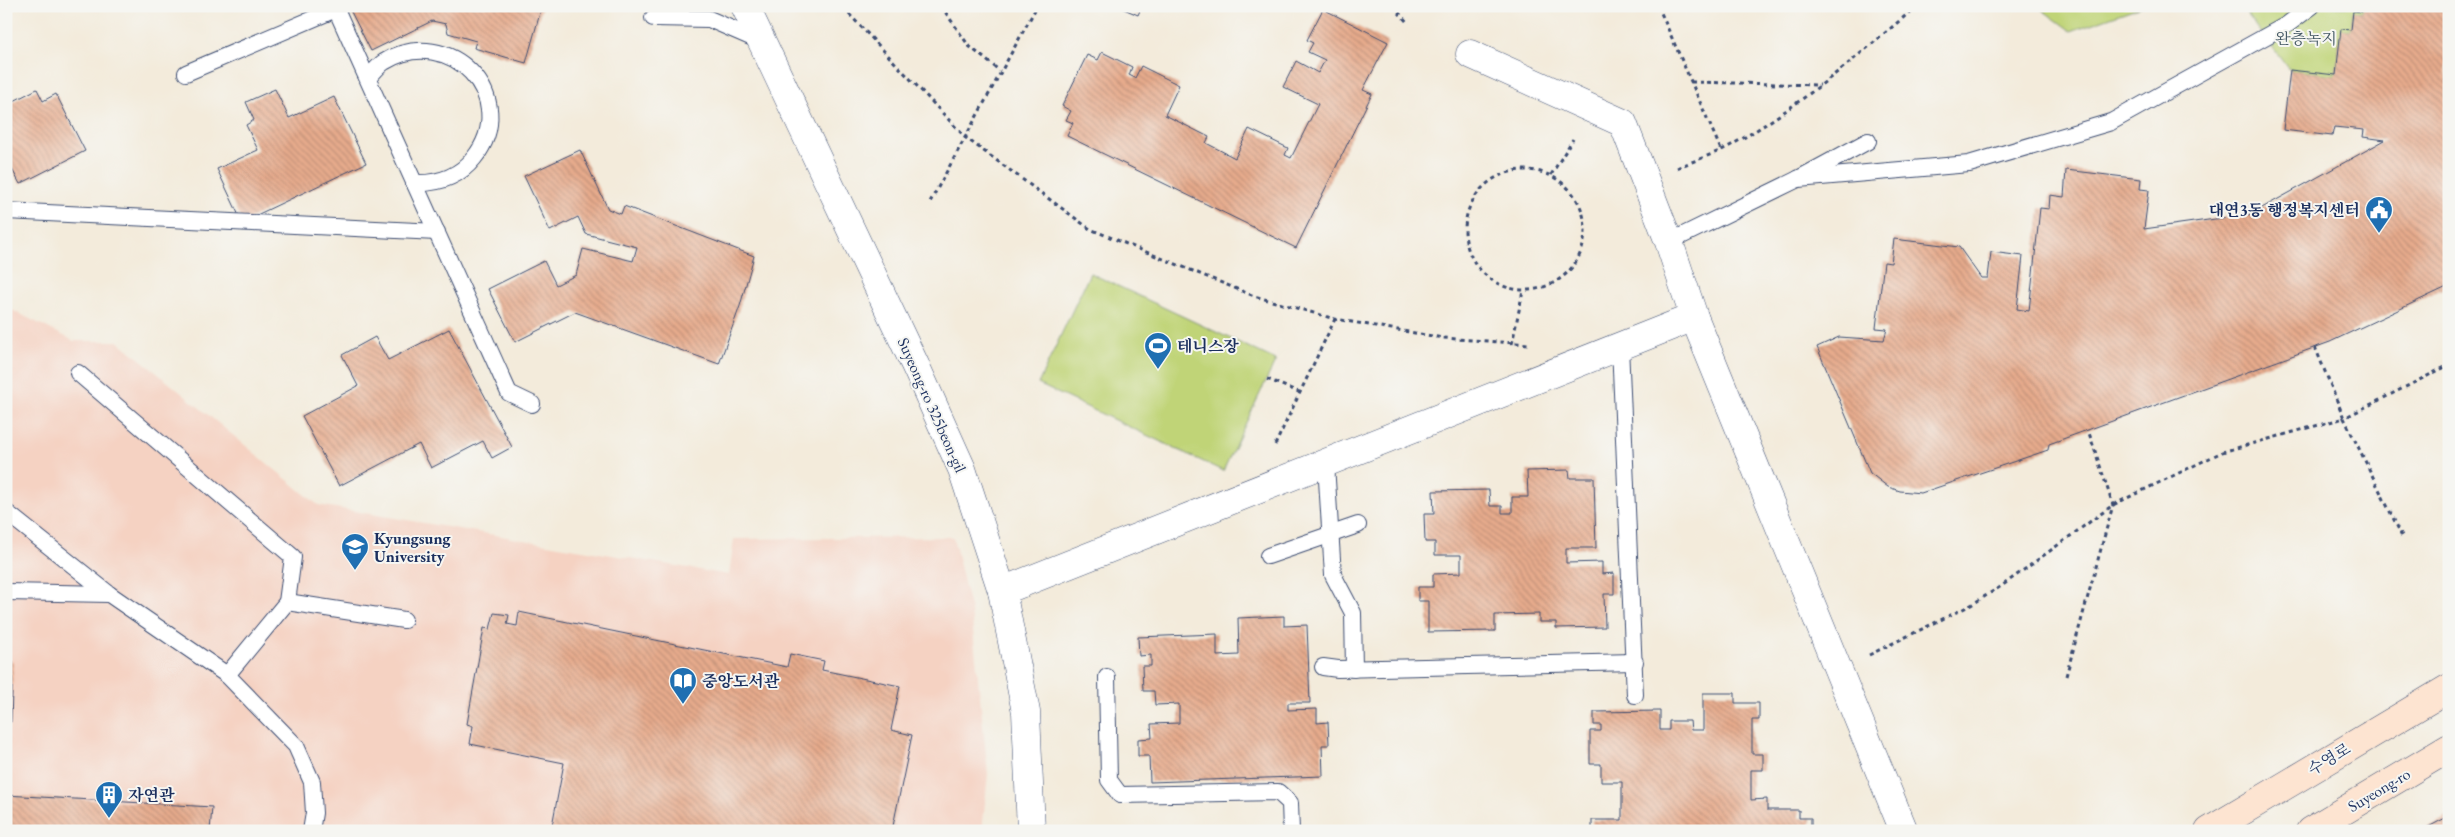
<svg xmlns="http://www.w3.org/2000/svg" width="2455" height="837" viewBox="0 0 2455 837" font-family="'EB Garamond','Noto Serif KR',serif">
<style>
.built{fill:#f5d2c2}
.park{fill:#c0d477;stroke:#6e826a}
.building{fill:url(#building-back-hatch)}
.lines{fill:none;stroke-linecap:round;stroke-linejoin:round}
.service-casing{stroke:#3b4b71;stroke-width:18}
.minor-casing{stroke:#3b4b71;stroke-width:29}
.tertiary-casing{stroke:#3b4b71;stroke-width:29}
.secondary-casing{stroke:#3b4b71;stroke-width:29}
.path{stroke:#3b4b71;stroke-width:3;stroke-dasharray:4 4;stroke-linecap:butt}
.service{stroke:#fff;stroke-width:16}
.minor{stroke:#fff;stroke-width:28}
.tertiary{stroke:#fff;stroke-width:28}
.secondary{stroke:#fde4d1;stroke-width:28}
.labels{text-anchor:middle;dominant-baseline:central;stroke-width:4;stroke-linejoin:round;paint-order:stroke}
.park-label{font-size:16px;fill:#445864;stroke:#f6f6f2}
.poi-label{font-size:16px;font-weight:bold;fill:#1b2f5e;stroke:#f6f6f2;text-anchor:start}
.street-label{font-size:16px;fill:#1b2f5e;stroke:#f6f6f2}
</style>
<defs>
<pattern id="building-back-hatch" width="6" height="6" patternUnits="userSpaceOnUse" patternTransform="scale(1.25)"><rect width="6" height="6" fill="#e7ab8c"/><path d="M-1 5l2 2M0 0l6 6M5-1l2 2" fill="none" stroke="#ba8c76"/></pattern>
</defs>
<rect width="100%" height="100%" fill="#f6f6f2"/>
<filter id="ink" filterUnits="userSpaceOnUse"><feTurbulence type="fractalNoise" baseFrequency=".02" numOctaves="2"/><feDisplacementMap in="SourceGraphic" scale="10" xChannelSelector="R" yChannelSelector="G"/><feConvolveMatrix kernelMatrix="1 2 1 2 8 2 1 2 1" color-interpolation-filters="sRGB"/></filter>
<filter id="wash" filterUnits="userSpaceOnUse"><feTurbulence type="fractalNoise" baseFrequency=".0096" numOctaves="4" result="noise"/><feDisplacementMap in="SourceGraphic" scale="20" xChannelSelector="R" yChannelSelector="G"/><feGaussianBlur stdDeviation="1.12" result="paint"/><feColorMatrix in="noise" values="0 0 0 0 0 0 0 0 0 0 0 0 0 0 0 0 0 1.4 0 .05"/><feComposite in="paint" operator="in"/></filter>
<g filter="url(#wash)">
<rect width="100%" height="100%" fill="#f3ebdb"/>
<path class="built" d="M6,307L74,341H118L318,505L729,575L734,539L953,537L971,611L988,774L982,831H6Z"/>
<g class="park">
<path d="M2037,6H2142L2071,31Z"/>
<path d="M2241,6H2363L2362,12L2353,11L2351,30L2341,29L2336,75L2290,70Z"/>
<path d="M1090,273L1276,360L1223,471L1038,384Z"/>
</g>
<g id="blocks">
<g class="building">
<path d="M348,6H542L526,63L474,48L476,41L448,33L446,24L432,21L371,51Z"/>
<path d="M1117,6H1142L1138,15Z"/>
<path d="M2363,6H2449V45L2445,81L2449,61V286L2330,342L2049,444L2048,450L1921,493L1900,491L1888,487L1870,473L1817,347L1839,337L1884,340L1887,329L1876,328L1884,262L1891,263L1894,239L1959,247L1981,278H1988L1991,252L2023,256L2017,309L2029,311L2040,208L2049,209L2050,195L2064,197L2066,170L2141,179L2140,189L2149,190L2144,229L2251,214L2385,140L2363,137L2364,130L2334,127L2332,136L2283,130L2290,70L2336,75L2341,29L2351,30L2353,11L2362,12Z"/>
<path d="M1323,9L1388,42L1363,90L1372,94L1296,248L1067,136L1073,123L1066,120L1071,111L1062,106L1087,55L1098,60L1102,52L1132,67L1129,75L1135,78L1141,66L1179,85L1165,115L1209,137L1206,143L1235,158L1249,129L1288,148L1285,155L1291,158L1318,104L1283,87L1296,61L1318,73L1325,60L1308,52L1313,43L1307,40Z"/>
<path d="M37,89L43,101L56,94L85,151L20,184L6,158V105Z"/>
<path d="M275,89L289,118L334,97L366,163L242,222L217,169L258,150L246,125L254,120L246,102Z"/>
<path d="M580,150L608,209L621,214L624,206L754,256L740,306L719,364L575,312L515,342L488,289L544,261L556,285L576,275L583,249L633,261L637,247L586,234L578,217L550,231L524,176Z"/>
<path d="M449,329L512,447L492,458L483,441L431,468L419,444L339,486L302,416L358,386L342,355L375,337L388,360Z"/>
<path d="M1569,470L1570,478H1594L1596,548H1566V563L1602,562V574L1614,573V594H1604L1605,627L1556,628V622H1539V614L1495,615V631L1428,632V601H1418V587H1433V574L1461,573V555H1435V542H1425L1424,514H1434L1433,491L1489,490L1490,506H1502V513H1512V497H1528L1527,471Z"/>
<path d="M519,612L787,667L790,654L824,661L822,670L900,686L891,730L912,735L893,826L911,831H551L564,763L470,744L473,726L467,724L484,628L490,629L494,613L509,615L507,624L517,626Z"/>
<path d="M1284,616V626L1307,625L1310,703H1288V710L1317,709V723L1328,722L1329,745H1322L1323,776L1150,782L1149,756H1138V739L1152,738L1151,724L1179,723V704L1155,705L1154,691H1143L1142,666H1151V655L1139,656L1138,637L1217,634V656L1239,655L1238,618Z"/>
<path d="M6,661H13L11,722H6Z"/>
<path d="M1703,693H1735V703H1759V720H1752V754H1763V770H1751V800L1767,799V810H1799V818H1811V831H1592V820H1622V782H1601V764H1590V731H1601V725H1594V712L1660,711V730H1669V721H1690L1691,730H1703Z"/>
<path d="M6,795L212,807L210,831H6Z"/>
<path d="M2449,816V831H2421Z"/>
</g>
</g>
</g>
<g filter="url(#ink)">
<use href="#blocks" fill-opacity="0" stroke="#3b4b71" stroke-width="1"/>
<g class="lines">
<defs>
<g id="service">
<path d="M653,18L709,19L762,42"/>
<path d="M186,73L336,9L509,393L532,404"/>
<path d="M368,78C373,73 378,66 384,62C449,22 522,98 474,158C459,177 438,184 414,183"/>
<path d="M1798,179L1969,164L2111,122L2288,24L2312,6"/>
<path d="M6,211L437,232"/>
<path d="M1669,242L1798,179L1868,141"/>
<path d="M1620,346L1635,695"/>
<path d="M78,373L293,557L287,602"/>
<path d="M1326,464L1333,575L1353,613L1354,669"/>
<path d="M6,512L109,594"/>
<path d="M1268,556L1358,525"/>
<path d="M6,592L109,594L227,675L296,746L312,782L314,813L311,831"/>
<path d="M1323,667L1338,669L1635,662"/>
<path d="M227,675L287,602L404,620"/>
<path d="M1107,677L1109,780L1120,795L1278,792L1290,803L1291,831"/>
</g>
<g id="minor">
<path d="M1470,54L1623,123L1669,242L1694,317L1904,831"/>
<path d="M1002,591L1694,317"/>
</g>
<path id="tertiary" d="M745,6L917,369L962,469L1002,591L1026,712L1031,831"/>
<g id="secondary">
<path d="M2209,831L2449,688"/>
<path d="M2310,831L2449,748"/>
</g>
</defs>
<use href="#service" class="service-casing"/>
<use href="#minor" class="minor-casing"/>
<use href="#tertiary" class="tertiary-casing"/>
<use href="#secondary" class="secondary-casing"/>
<g class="path">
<path d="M941,6L969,46L1000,71"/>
<path d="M1393,6L1407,22"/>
<path d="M1658,6L1721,150"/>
<path d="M849,14L966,138L1090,229L1254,296L1335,319L1443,338L1529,344"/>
<path d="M1691,82L1820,85"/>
<path d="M1677,168C1695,160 1716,154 1733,144C1800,106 1858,56 1917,6"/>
<circle cx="1525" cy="230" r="60"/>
<path d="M1551,175L1573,139"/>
<path d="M930,202L1037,6"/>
<path d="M1512,344L1523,291"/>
<path d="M1267,379L1299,392"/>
<path d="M1275,445L1335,319"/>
<path d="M2402,536L2344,418L2449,365"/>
<path d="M1869,655L1971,605L2003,585L2113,505L2222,452L2344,418L2315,347"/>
<path d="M2066,676L2113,505L2088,430"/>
</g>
<use href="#service" class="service"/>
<use href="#minor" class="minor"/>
<use href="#tertiary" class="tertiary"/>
<use href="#secondary" class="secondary"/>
</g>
</g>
<defs>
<symbol id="civic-pin" viewBox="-11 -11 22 30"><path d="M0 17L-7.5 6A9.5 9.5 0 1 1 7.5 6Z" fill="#1f6fb2" stroke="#f6f6f2"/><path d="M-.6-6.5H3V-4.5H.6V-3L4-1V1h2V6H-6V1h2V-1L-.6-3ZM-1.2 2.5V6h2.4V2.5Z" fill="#fff"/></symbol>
<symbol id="stadium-pin" viewBox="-11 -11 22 30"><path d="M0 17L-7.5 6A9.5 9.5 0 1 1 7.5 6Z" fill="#1f6fb2" stroke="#f6f6f2"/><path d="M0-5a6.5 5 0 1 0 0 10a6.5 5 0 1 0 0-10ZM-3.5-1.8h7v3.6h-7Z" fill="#fff"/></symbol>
<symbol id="university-pin" viewBox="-11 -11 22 30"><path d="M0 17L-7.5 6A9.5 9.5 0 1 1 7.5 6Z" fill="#1f6fb2" stroke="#f6f6f2"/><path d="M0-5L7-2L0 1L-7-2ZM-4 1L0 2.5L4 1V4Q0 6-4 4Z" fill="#fff"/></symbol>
<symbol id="library-pin" viewBox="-11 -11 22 30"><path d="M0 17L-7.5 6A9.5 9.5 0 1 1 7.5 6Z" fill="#1f6fb2" stroke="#f6f6f2"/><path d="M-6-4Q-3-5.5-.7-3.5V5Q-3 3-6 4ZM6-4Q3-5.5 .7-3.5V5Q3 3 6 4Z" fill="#fff"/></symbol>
<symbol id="building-pin" viewBox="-11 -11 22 30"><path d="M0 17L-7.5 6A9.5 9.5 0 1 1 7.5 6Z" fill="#1f6fb2" stroke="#f6f6f2"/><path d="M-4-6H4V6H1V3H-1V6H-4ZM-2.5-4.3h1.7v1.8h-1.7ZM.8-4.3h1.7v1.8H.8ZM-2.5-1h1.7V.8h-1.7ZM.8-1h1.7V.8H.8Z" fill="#fff"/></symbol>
</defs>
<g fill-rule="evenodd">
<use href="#civic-pin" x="2363" y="194" width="32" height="43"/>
<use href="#stadium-pin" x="1142" y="330" width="32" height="43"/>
<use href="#university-pin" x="339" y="531" width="32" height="43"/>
<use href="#library-pin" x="667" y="665" width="32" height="43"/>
<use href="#building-pin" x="93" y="779" width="32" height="43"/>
</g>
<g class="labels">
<g class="park-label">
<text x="2306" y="38">완층녹지</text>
</g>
<g class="poi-label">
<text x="2360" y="210" text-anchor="end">대연3동 행정복지센터</text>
<text x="1177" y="346">테니스장</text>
<text x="374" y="538">Kyungsung<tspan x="374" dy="18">University</tspan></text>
<text x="702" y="681">중앙도서관</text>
<text x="128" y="795">자연관</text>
</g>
<g class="street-label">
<text transform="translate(932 405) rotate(66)">Suyeong-ro 325beon-gil</text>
<text transform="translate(2329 759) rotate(-31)">수영로</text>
<text transform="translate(2379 790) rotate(-31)">Suyeong-ro</text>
</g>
</g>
<rect width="2455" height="837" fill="none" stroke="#f6f6f2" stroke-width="25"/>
</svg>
